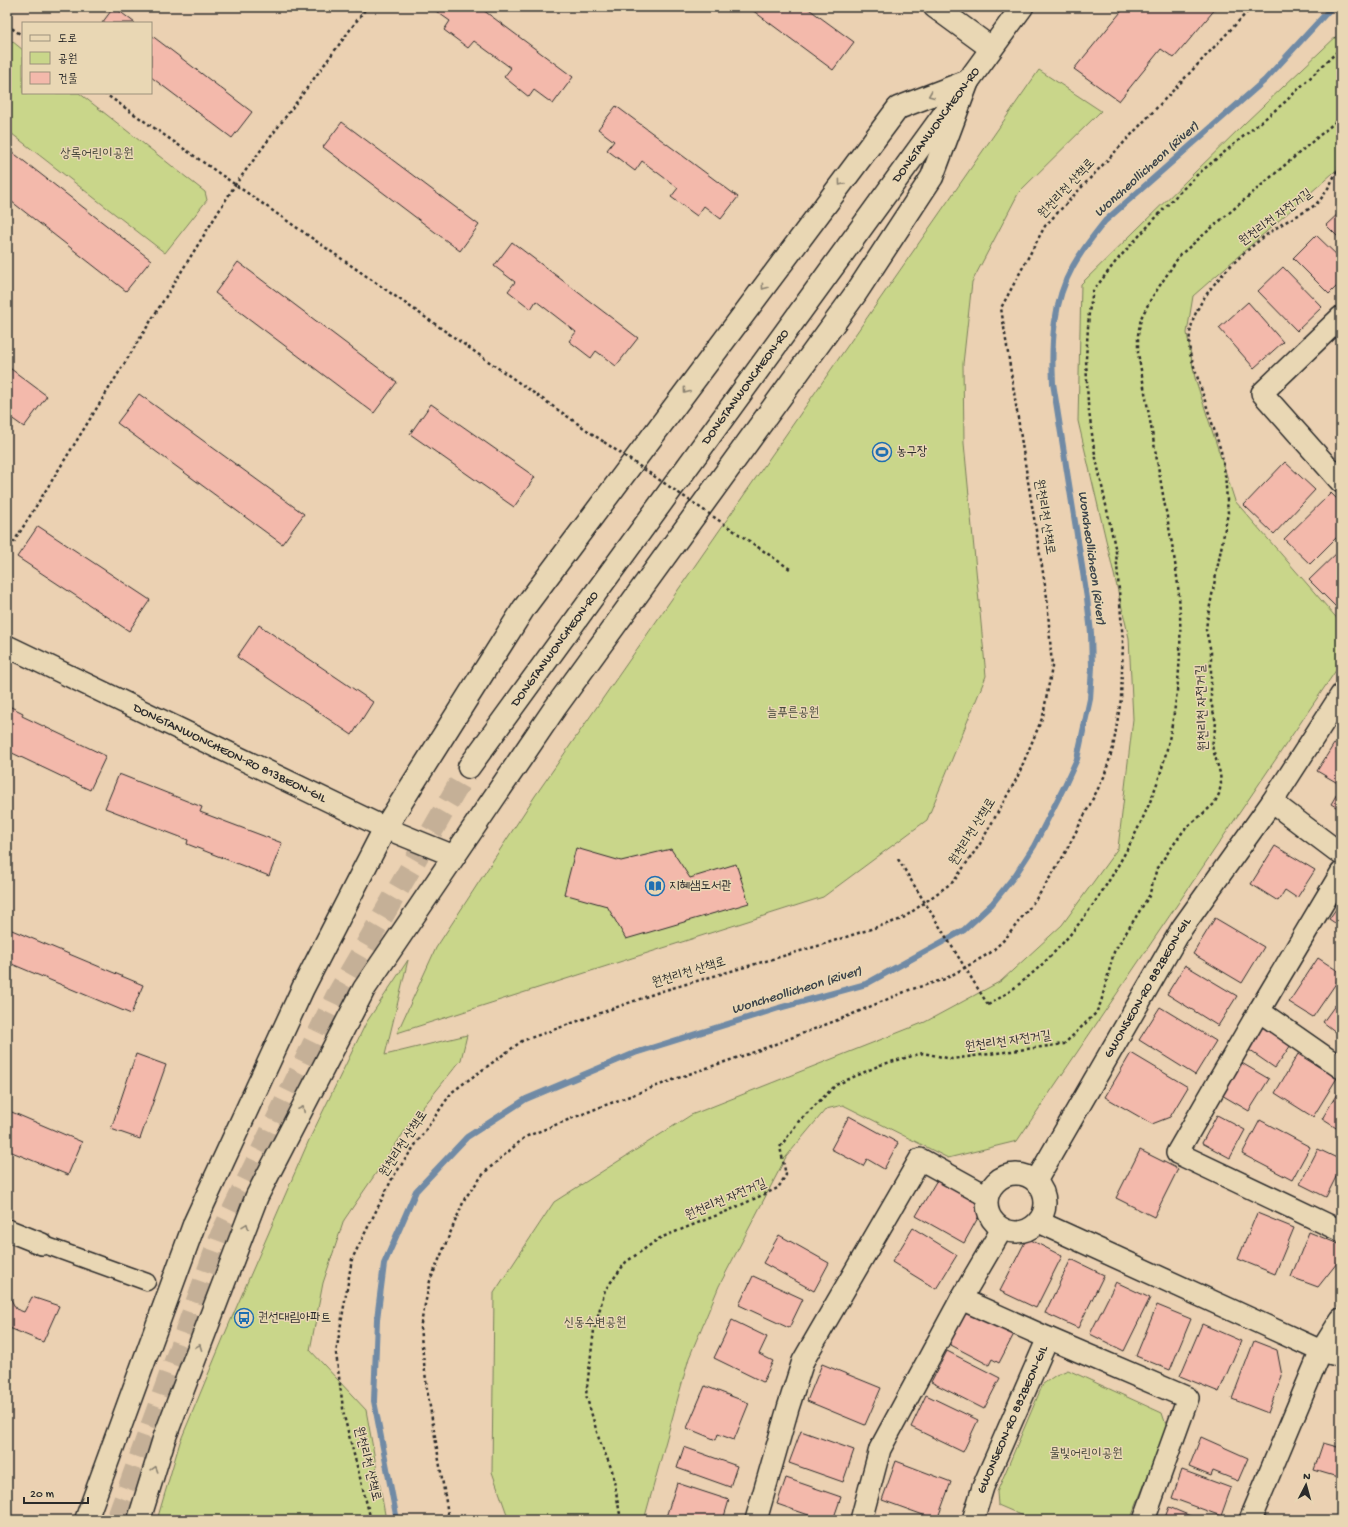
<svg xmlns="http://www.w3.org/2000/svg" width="1348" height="1527" viewBox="0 0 1348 1527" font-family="'Gochi Hand','Poor Story',sans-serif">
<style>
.green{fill:#c9d68a;stroke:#7a805a}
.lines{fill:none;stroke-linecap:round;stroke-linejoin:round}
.stream{stroke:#6f8aa5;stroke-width:6}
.building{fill:#f3b9ab;stroke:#2b2b2b}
.secondary-tunnel{stroke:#c5b097;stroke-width:22;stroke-dasharray:22 11;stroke-linecap:butt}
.pedestrian-casing{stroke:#2b2b2b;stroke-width:19}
.minor-casing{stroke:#2b2b2b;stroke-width:24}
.tertiary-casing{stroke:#2b2b2b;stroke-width:25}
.secondary-casing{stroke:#2b2b2b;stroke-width:25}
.path{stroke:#2b2b2b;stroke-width:2.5;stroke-dasharray:3 3;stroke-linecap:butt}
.pedestrian{stroke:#e9d7b4;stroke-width:16}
.minor{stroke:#e9d7b4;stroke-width:21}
.tertiary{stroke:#e9d7b4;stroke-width:22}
.secondary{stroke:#e9d7b4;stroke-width:22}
.path-bridge{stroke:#2b2b2b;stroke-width:2.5;stroke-dasharray:3 3;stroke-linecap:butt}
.oneway{stroke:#8a8170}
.labels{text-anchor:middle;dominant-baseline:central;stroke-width:3;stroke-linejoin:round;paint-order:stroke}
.street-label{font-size:13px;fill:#2b2b2b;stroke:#e9d7b4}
.park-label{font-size:13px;fill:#434539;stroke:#e9d7b4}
.poi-label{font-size:13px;fill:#2b2b2b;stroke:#e9d7b4;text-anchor:start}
.water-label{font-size:14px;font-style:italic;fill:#3c434a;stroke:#e9d7b4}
</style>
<rect width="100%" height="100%" fill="#ebd1b2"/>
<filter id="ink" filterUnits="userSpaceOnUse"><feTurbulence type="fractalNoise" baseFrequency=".025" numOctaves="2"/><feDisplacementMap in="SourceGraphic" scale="8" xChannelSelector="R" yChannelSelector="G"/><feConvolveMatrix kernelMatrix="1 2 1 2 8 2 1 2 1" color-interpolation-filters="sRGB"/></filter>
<g filter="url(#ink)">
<g class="green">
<path d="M1341,32V166L1193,296L1187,333L1195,378L1235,501L1341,623V663L1017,1141L948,1158L843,1105L826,1109L786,1157L719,1286L689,1358L644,1520H509L492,1472L494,1293L554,1202L691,1115L925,1022L1001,981L1062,925L1118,848L1133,719L1129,638L1078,421L1081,284L1244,124Z"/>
<path d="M7,37L23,50V93H79L205,192L207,200L165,253L7,130Z"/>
<path d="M1039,70L1101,111L1019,192L972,282L963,364L964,443L986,676L927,820L823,897L397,1033L436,948L535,796Z"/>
<path d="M408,960L385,1055L467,1035L461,1060L411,1122L344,1220L323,1283L310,1350L366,1410L386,1520H157L180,1442L227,1329L309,1140L366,1023Z"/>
<path d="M1068,1370L1162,1413L1167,1428L1130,1520H1033L998,1505L997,1492L1043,1384L1056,1375Z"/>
</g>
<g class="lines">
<path class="stream" d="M397,1520L374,1401L377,1319L384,1264L416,1191L467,1137L526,1099L635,1053L779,1008L866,984L964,930L992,904L1016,874L1034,846L1065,785L1077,759L1090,699L1092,667L1091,633L1087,598L1053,383C1051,343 1053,302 1073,266C1082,250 1093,236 1105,221L1265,80L1332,7"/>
</g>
<g class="building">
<path d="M114,7L135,23H102Z"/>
<path d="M435,7H479L573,77L553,104L534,90L529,97L504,77L511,68L474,41L468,48L444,30L450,21L433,9Z"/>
<path d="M748,7H806L854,42L833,70Z"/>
<path d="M1125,7H1217L1174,58L1161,49L1119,101L1074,69Z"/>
<path d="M151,35L252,112L232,138L151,77Z"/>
<path d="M616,106L738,197L721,219L704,206L697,216L671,197L678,188L642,161L635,171L607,150L614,141L598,129Z"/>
<path d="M342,122L479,225L460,251L323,147Z"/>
<path d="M7,148L151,260L126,291L7,198Z"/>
<path d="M1341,211V240L1326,225Z"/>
<path d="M1316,235L1341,259V282L1329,294L1293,258Z"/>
<path d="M512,242L638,338L616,366L596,351L591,358L569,341L576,332L536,301L531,309L508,291L515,282L494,266Z"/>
<path d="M238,262L397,382L374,413L215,293Z"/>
<path d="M1283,267L1322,307L1297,331L1258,291Z"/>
<path d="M1248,302L1283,342L1254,368L1219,328Z"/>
<path d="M7,366L47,396L24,427L7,415Z"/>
<path d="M139,394L304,514L282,544L117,423Z"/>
<path d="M431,404L535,477L514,507L410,434Z"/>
<path d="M1285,462L1315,490L1274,534L1244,505Z"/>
<path d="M1331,493L1341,503V533L1310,564L1284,539Z"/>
<path d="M38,526L150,600L129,631L17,557Z"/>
<path d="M1341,549V612L1309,580Z"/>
<path d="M259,625L373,702L352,735L237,657Z"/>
<path d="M7,705L23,713L22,716L106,756L90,790L8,751L9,747L7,746Z"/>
<path d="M1334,744L1341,748V785L1317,771Z"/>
<path d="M119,774L202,807L200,812L282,843L269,876L187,844L188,840L105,808Z"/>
<path d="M1341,787V810L1331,804Z"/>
<path d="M1275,846L1315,870L1297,898L1285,890L1278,901L1251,884Z"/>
<path d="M576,848L621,861L671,849L690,878L736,864L749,903L626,939L607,906L564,894Z"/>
<path d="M1341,902V927L1329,919Z"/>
<path d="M1215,918L1264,947L1242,983L1193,954Z"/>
<path d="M7,928L143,985L131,1014L7,962Z"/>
<path d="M1318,958L1341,973V976L1313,1017L1289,1002Z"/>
<path d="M1185,965L1237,996L1218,1026L1167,994Z"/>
<path d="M1341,997V1036L1323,1022Z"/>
<path d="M1160,1007L1216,1041L1195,1075L1139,1040Z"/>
<path d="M1263,1022L1293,1042L1275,1068L1246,1048Z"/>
<path d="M1131,1053L1188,1087L1170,1117L1152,1124L1105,1097Z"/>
<path d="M136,1054L166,1065L140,1139L111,1129Z"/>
<path d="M1298,1054L1337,1078L1313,1117L1275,1093Z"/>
<path d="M1240,1062L1269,1079L1249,1111L1220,1094Z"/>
<path d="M1341,1087V1131L1322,1119Z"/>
<path d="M7,1110L82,1142L68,1175L7,1150Z"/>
<path d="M1217,1115L1245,1130L1230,1158L1202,1143Z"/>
<path d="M849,1116L898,1143L884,1169L867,1159L863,1166L831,1149Z"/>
<path d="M1260,1120L1310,1147L1292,1180L1242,1154Z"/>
<path d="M1318,1149L1341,1160V1167L1326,1197L1300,1184Z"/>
<path d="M1140,1150L1178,1169L1154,1217L1116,1198Z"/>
<path d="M938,1178L985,1205L964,1243L916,1216Z"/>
<path d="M1257,1213L1294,1228L1275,1274L1238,1259Z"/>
<path d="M913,1228L957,1255L936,1289L892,1262Z"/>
<path d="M1309,1232L1341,1245V1258L1318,1287L1291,1277Z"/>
<path d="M779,1235L829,1263L814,1291L763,1263Z"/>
<path d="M1027,1238L1062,1256L1036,1308L1000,1291Z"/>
<path d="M1071,1259L1104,1275L1078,1328L1045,1313Z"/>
<path d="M753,1276L803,1299L789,1328L739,1305Z"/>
<path d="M1116,1282L1150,1298L1124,1351L1090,1334Z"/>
<path d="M7,1292L16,1309L24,1312L32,1297L59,1306L43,1342L7,1327Z"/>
<path d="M1157,1305L1191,1319L1170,1370L1136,1356Z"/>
<path d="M967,1307L1015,1332L999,1363L992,1359L989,1365L949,1344Z"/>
<path d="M732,1320L767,1337L759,1354L773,1361L763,1382L714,1358Z"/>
<path d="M1202,1324L1241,1341L1219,1392L1180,1376Z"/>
<path d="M1254,1341L1277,1350L1282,1376L1268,1413L1232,1399Z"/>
<path d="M947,1351L1000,1378L984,1409L931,1382Z"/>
<path d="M822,1364L881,1388L865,1425L807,1401Z"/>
<path d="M705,1386L749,1403L734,1440L718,1434L716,1440L687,1428Z"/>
<path d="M926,1395L978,1420L963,1452L911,1427Z"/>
<path d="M801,1431L854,1450L843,1482L789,1463Z"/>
<path d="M1201,1437L1248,1458L1238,1481L1213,1471L1211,1476L1189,1467Z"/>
<path d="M1323,1443L1341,1448V1478L1314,1470Z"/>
<path d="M684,1447L737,1466L730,1487L677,1468Z"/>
<path d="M896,1461L951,1482L937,1520L882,1500Z"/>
<path d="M1182,1470L1231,1488L1221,1516L1172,1498Z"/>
<path d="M786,1478L841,1497L833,1520H823L777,1504Z"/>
<path d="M677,1483L729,1500L723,1520H665Z"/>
<path d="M1169,1507L1200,1520H1164Z"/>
</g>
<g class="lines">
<path class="secondary-tunnel" d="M117,1520L221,1235L336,997L469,767"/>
<defs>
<path id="pedestrian" d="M42,1244L147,1282"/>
<g id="minor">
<path d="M1341,317L1262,393L1341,482"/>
<path id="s1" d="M7,646L385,828L454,856"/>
<path d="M1272,802L1341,854"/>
<path d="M1341,873L1259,1011L1177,1153L1341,1231"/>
<path d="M1259,1011L1341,1068"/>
<circle cx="1016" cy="1203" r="29"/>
<path id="s2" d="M1036,1181L1182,928L1272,802L1341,695"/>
<path d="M1039,1222L1321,1351L1341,1356"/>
<path d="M7,1230L42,1244"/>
<path d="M961,1299L1048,1338L1188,1398L1144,1520"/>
<path d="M756,1520L788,1408L803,1361L920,1159L987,1196"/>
<path d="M861,1520L880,1449L961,1299L1002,1229"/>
<path id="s3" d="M973,1520L983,1487L1048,1338"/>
<path d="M1250,1520L1321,1351L1341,1319"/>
</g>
<path id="tertiary" d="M935,7L991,48"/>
<g id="secondary">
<path id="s4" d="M469,767L1022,7"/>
<path d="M86,1520L195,1222L303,988L385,828L524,608L898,108L968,81"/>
<path d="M139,1520L164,1439L257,1196L364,989L555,708L856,293L932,177L968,81"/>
</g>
</defs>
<use href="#pedestrian" class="pedestrian-casing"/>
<use href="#minor" class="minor-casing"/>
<use href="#tertiary" class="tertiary-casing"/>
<use href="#secondary" class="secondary-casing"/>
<g class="path">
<path d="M7,25L23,36"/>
<path d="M104,93L604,442"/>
<path d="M7,553L235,185L367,7"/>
<path d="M988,1005C1039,976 1079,929 1110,879C1133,841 1154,800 1165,757C1178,705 1183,650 1179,596C1176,560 1168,524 1162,489C1154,443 1146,398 1138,353V335L1141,318L1151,299L1180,255L1341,117"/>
<path d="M371,1520L344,1416L336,1353L352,1259L393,1177L452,1092L522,1041L662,991L821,945L902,919L954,881L980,844L1017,778L1043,716L1052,667L1047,597L1024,457L1001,308L1045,226L1252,7"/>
<path d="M449,1520L427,1389L420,1328L430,1281L465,1198L485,1172L525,1137L603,1106L689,1074L757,1051L848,1016L909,990L945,979L990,953L1006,938L1039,895L1064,855L1104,777L1113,748L1121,699L1123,642L1116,552L1094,449L1088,404L1086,359L1089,312L1093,291L1117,260L1173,199L1198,174L1285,102L1341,48"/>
<path d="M621,1520L612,1470L599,1439L586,1395L594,1330L605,1290L626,1262L660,1238L730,1210L778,1188L786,1175L780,1147L799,1121L836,1085L880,1065L923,1053L952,1059L1064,1044L1096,1013L1101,1002L1114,952L1149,896L1157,868L1184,830L1214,804L1219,794L1221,784L1220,773L1212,746L1216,723L1211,702V652L1206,630L1207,621L1228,513L1225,474L1221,451L1190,354C1189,344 1189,334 1192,324C1201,288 1249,246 1279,226C1291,218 1305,213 1316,204C1327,194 1334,176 1341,163"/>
</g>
<use href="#pedestrian" class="pedestrian"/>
<use href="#minor" class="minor"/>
<use href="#tertiary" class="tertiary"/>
<use href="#secondary" class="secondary"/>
<g class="path-bridge">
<path d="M604,442L790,569"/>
<path d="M898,859L988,1005"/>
</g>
</g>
<defs><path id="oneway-chevron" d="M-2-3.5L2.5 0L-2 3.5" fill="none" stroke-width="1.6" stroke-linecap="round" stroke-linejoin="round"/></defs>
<g class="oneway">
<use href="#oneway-chevron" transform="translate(931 95) rotate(158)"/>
<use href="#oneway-chevron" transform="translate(841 183) rotate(127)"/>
<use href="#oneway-chevron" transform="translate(764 287) rotate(127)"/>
<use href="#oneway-chevron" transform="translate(686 391) rotate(127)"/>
<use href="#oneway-chevron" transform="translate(302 1109) rotate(-63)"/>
<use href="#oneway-chevron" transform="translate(246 1226) rotate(-69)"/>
<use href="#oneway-chevron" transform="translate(199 1347) rotate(-69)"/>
<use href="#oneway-chevron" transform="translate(155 1469) rotate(-73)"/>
</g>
</g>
<defs>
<symbol id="stadium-ring" viewBox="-11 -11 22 22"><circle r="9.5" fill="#e9d7b4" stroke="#1f6fb2" stroke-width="1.5"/><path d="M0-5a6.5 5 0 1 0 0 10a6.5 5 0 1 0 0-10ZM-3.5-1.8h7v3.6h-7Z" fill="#1f6fb2"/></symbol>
<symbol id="library-ring" viewBox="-11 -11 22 22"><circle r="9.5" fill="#e9d7b4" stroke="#1f6fb2" stroke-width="1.5"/><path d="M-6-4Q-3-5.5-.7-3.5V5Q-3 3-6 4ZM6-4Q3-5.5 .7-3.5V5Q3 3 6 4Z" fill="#1f6fb2"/></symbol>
<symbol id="bus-ring" viewBox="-11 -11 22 22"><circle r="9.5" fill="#e9d7b4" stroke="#1f6fb2" stroke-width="1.5"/><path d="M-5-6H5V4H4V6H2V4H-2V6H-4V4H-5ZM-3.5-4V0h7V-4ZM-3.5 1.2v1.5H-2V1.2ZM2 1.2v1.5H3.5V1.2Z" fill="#1f6fb2"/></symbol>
</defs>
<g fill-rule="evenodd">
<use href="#stadium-ring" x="871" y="441" width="22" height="22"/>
<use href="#library-ring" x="644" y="875" width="22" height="22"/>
<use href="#bus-ring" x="233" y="1307" width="22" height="22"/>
</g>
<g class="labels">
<g class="street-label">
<text stroke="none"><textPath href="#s4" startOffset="794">DONGTANWONCHEON-RO</textPath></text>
<text transform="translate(1067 189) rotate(-47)">원천리천 산책로</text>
<text transform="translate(1276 218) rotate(-36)">원천리천 자전거길</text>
<text stroke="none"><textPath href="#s4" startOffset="470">DONGTANWONCHEON-RO</textPath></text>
<text transform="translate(1044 517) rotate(81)">원천리천 산책로</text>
<text stroke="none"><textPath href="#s4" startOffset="146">DONGTANWONCHEON-RO</textPath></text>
<text transform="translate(1203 708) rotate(-92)">원천리천 자전거길</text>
<text stroke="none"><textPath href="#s1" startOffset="247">DONGTANWONCHEON-RO 813BEON-GIL</textPath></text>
<text transform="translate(973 832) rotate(-58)">원천리천 산책로</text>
<text transform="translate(689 973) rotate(-17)">원천리천 산책로</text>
<text stroke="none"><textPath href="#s2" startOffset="223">GWONSEON-RO 882BEON-GIL</textPath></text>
<text transform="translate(1008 1042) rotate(-8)">원천리천 자전거길</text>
<text transform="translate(404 1144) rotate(-57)">원천리천 산책로</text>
<text transform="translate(726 1200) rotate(-23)">원천리천 자전거길</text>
<text stroke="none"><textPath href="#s3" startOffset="108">GWONSEON-RO 882BEON-GIL</textPath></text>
<text transform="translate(367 1464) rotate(76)">원천리천 산책로</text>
</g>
<g class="park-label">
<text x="97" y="154">상록어린이공원</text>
<text x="793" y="713">늘푸른공원</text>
<text x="595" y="1323">신동수변공원</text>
<text x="1086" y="1454">물빛어린이공원</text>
</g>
<g class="poi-label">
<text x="896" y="452">농구장</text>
<text x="669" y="886">지혜샘도서관</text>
<text x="258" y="1318">권선대림아파트</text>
</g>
<g class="water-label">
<text transform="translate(1147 170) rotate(-42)">Woncheollicheon (River)</text>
<text transform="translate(1091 558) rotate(82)">Woncheollicheon (River)</text>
<text transform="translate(797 991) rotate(-17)">Woncheollicheon (River)</text>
</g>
</g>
<rect width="1348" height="1527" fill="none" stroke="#e9d7b4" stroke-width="24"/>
<rect x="12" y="12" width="1324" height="1503" fill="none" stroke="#2b2b2b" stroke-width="1.5" filter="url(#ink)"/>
<rect x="22" y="22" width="130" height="72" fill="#e9d7b4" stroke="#9d927d"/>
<rect x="30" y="35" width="20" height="6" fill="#e9d7b4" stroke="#9d927d"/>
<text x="58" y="42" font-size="12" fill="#2b2b2b">도로</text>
<rect x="30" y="52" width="20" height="12" fill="#c9d68a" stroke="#9d927d"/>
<text x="58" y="62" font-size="12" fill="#2b2b2b">공원</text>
<rect x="30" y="72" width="20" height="12" fill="#f3b9ab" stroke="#9d927d"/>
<text x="58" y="82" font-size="12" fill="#2b2b2b">건물</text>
<g transform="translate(1306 1485) rotate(6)" stroke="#e9d7b4" stroke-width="3" paint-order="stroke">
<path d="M0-3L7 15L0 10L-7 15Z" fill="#2b2b2b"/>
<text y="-6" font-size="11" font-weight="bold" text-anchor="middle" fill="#2b2b2b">N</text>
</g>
<path d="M24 1497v6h64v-6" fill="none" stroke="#2b2b2b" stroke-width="2"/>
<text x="30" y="1497" font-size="12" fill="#2b2b2b" stroke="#e9d7b4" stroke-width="3" paint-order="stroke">20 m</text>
</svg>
